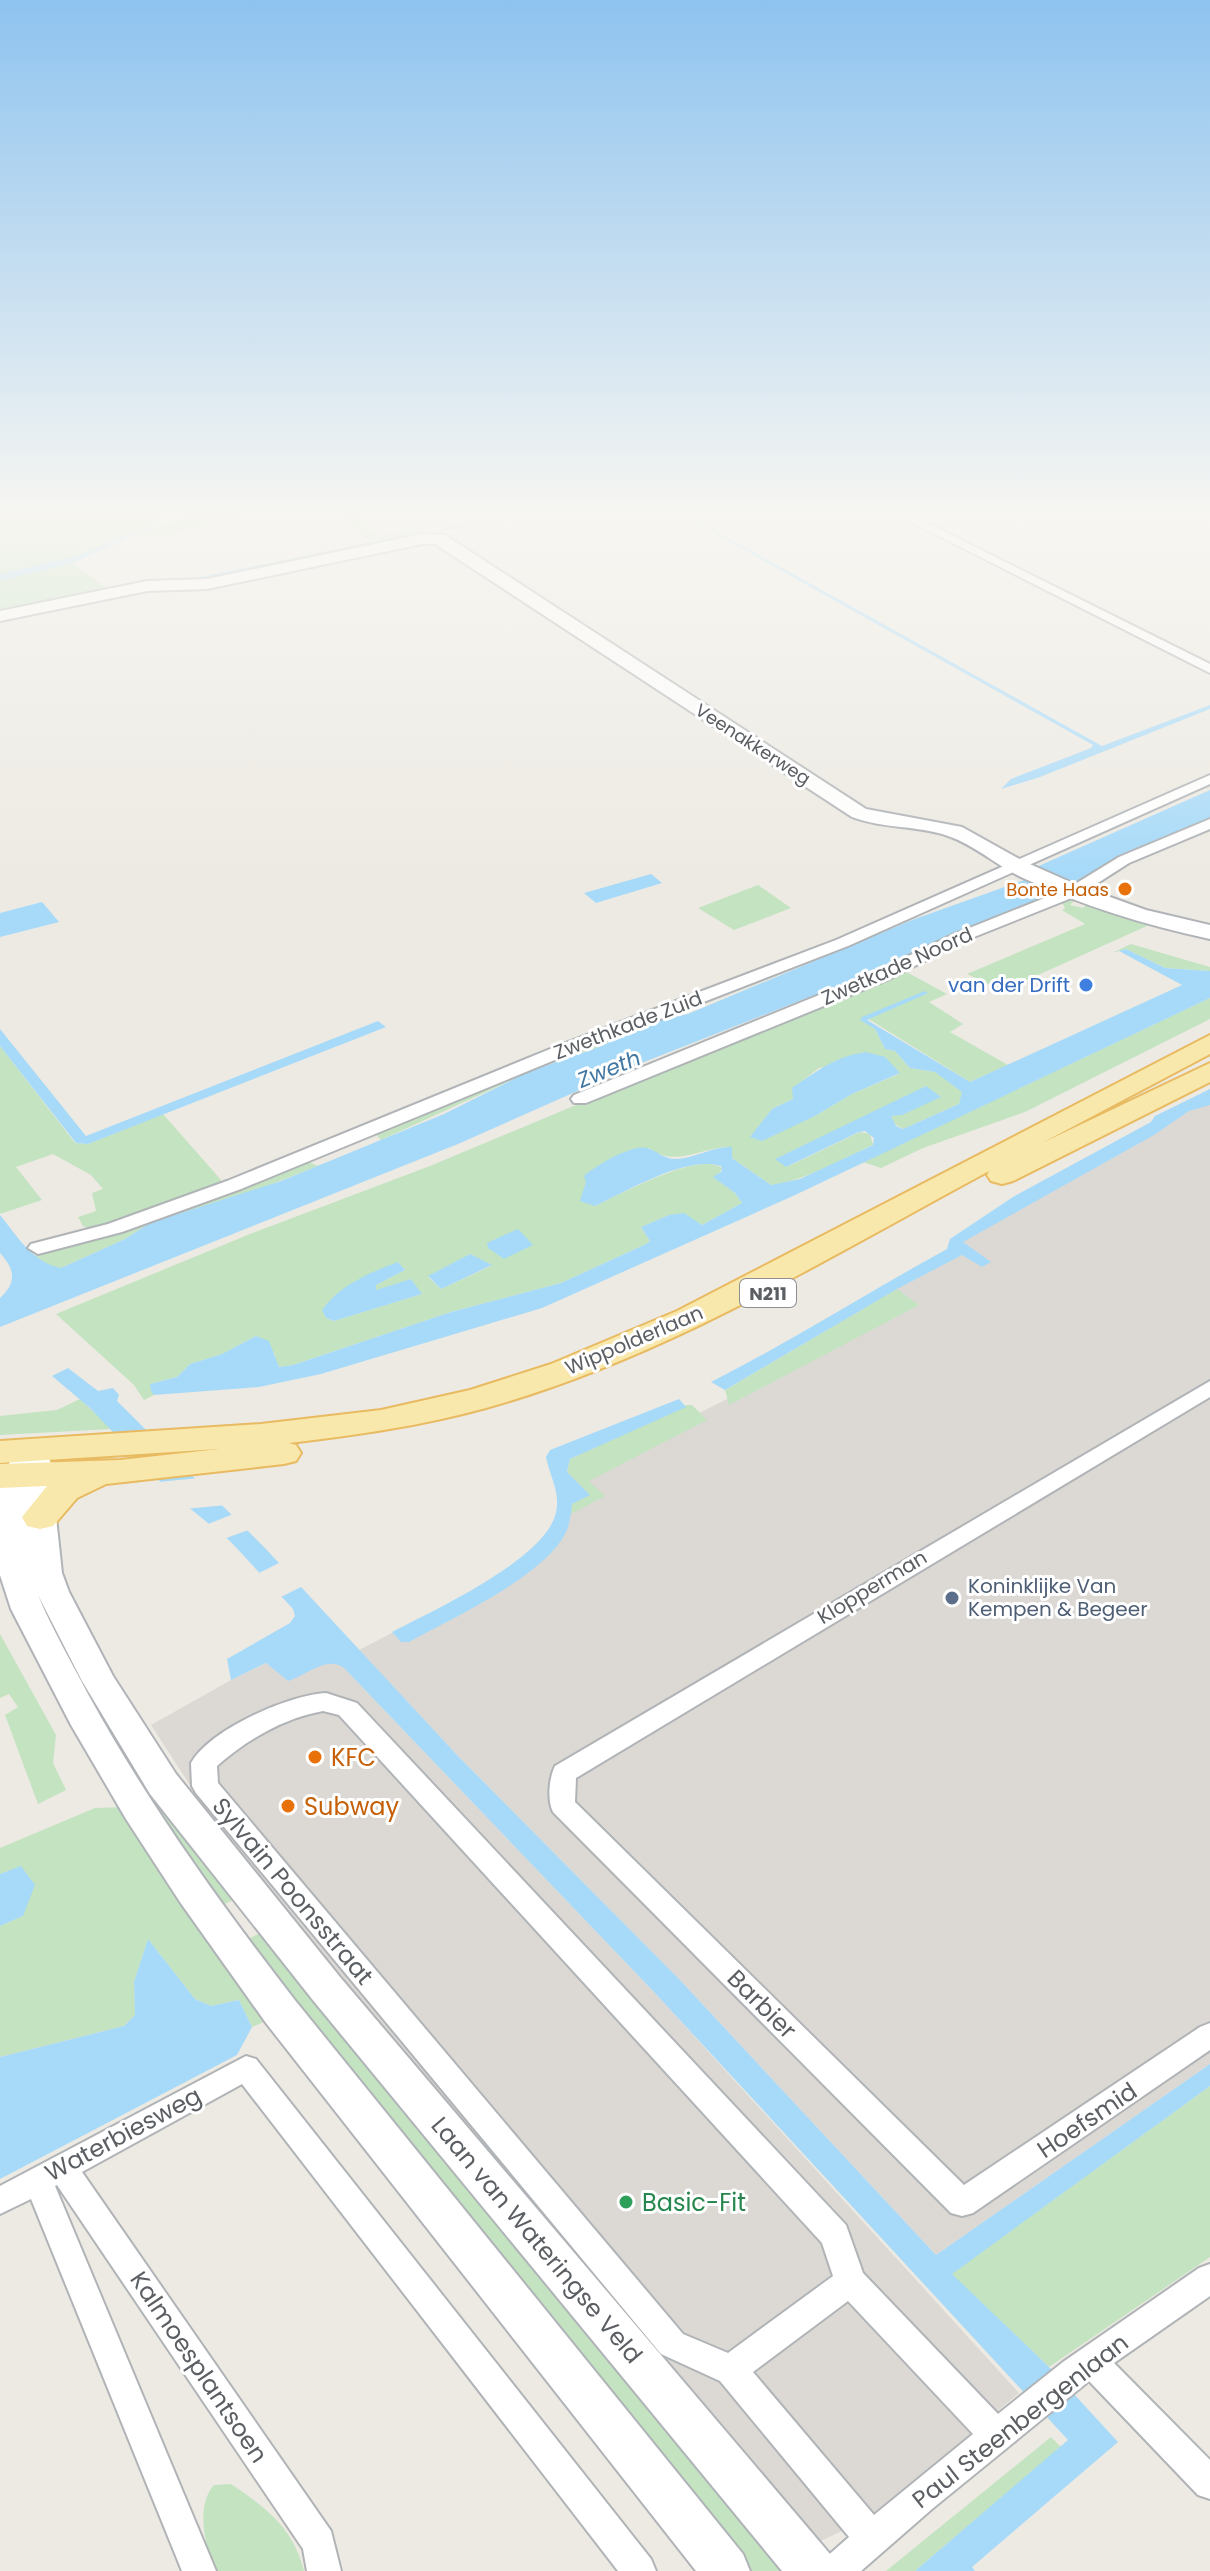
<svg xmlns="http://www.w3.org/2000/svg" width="1210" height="2571" viewBox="0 0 1210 2571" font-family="Poppins,sans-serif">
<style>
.industrial{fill:#dcd9d5}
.green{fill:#c3e3c1;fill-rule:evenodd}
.water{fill:#a7daf9}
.pier{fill:#edeae3}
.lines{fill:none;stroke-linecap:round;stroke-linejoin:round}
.stream{stroke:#a7daf9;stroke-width:3}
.street-casing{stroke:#b0b4b7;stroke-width:4}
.secondary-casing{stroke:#b0b3b7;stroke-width:4}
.primary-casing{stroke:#e8ba61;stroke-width:4}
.street{fill:#fff;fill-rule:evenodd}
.secondary{fill:#fff;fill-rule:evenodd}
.primary{fill:#f9e8ab;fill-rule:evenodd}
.food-dot{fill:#e8710a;stroke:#fff;stroke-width:3}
.shop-dot{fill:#3f7fe0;stroke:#fff;stroke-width:3}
.service-dot{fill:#5c6f8a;stroke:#fff;stroke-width:3}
.leisure-dot{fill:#2e9e5b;stroke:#fff;stroke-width:3}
.labels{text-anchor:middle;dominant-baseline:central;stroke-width:6;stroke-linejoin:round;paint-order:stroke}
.far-street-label{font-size:18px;fill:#5b5f63;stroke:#fff}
.far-food-label{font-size:18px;fill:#c56008;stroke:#fff;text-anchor:end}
.shield{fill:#fff;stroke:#8c8f92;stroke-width:2}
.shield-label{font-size:18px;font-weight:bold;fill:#5b5f63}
.street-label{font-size:20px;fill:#5b5f63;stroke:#fff}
.shop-label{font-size:20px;fill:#366cbe;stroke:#fff;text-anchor:end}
.service-label{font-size:20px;fill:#4e5e75;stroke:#fff;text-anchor:start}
.water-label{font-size:22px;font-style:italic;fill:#4277a2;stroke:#fff}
.near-food-label{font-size:24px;fill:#c56008;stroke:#fff;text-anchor:start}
.near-street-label{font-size:24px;fill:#5b5f63;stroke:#fff}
.near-leisure-label{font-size:24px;fill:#27864d;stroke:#fff;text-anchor:start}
</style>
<rect width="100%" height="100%" fill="#edeae3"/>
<g class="industrial">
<path d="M1210,1095V2064L936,2255L679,1979L457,1755L359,1650L512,1571L544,1539L560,1509L563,1481L743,1391L867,1302L946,1259L981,1221Z"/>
<path d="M321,1637L344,1668L653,1991L1019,2393L872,2517L812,2545L360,2006L223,1836L151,1725L231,1680Z"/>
</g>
<g class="green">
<path d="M0,512H179L77,556L0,574Z"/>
<path d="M189,512H282L148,538L142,532Z"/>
<path d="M329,512H381L360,516L369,523L363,525L381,536L413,529L425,531L372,542Z"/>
<path d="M73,563L110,591L0,614V581Z"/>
<path d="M758,885L791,908L734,930L698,908Z"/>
<path d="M1076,899L1070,905L1083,908L1088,903L1149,925L1003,991L967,974L1085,924L1062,910L1065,908L1061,901Z"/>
<path d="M1131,944L1210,967V971L1165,968L1126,949L1112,953Z"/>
<path d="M901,969L947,994L929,1002L963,1024L950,1032L1008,1065L970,1082L867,1018L861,1020L875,1029L885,1049L895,1051L910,1068L935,1072L963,1092L959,1104L903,1129L893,1123L891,1116L899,1114L925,1086L787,1167L860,1132L870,1134L873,1145C840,1160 807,1180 771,1185L732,1158V1147C701,1146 677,1169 649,1148L595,1206C619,1195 702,1149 723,1169L714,1177L735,1193L742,1203L702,1225L669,1215L641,1227L650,1241L646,1244L561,1283L451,1312L293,1365L280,1367L275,1362V1354L256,1336L222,1354L190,1364L177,1377L150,1384L154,1395L144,1400L134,1385L56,1314L250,1234L430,1166ZM885,1057L899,1074L852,1094L815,1116L751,1137L772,1109L793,1099V1088L819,1068ZM470,1254L491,1266L441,1289L428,1277ZM398,1262L405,1270L376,1285L375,1290L388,1288L422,1294L334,1321L326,1318Z"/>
<path d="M1210,998V1019L1025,1112L923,1148L881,1168L863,1162Z"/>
<path d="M671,1010L679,1016L656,1022L594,1049L547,1064L381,1140L374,1132Z"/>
<path d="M0,1046L75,1143L88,1144L163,1114L221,1180L220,1187L90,1229L83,1226L78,1217L96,1211L92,1193L103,1189L91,1175L53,1154L16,1167L42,1200L0,1214Z"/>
<path d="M304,1160L318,1166L262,1188L150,1223L125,1239L61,1268L52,1267L34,1256Z"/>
<path d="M897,1289L919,1305L729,1405L725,1390Z"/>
<path d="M80,1399L112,1429L0,1435V1416L57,1410Z"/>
<path d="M687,1405H692L707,1420L589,1481L605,1496L571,1514L572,1504L590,1495L567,1472L570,1459Z"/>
<path d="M0,1634L56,1735L53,1763L66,1790L38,1804L5,1715L18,1707L9,1694L0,1698Z"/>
<path d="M151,1773L238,1898L211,1910L126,1783Z"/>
<path d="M127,1807L275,2017L252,2027L239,2000L211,2006L195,1999L148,1939L134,1982L135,2015L124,2026L0,2057V1926L23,1916L21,1867L0,1874V1848L95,1808Z"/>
<path d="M264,1931L787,2571H741L236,1945Z"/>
<path d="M1210,2086V2257L1049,2367L951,2274Z"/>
<path d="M1051,2437L1061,2447L915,2571H886Z"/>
<path d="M231,2484C265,2507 293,2527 304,2571H216C205,2548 195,2506 214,2485Z"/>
</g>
<g class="water">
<path d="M179,512H189L73,563L0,581V574L77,556Z"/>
<path d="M676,512H682L1102,746L1210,705V709L1040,777L1001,789L1011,779L1091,748L1093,745Z"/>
<path d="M425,531L430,533L193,583L190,579Z"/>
<path d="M1210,790V819L1136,850L1057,891L873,972L634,1066L458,1144L0,1327V1298C17,1283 15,1269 0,1253V1215C17,1236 33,1263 61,1268L125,1239L150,1223L281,1181L444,1114L530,1071L594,1049L656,1021L688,1014L912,920L1027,879L1034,868Z"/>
<path d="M651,874L662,883L596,903L584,893Z"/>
<path d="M42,902L59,922L0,937V913Z"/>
<path d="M1126,949L1165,968L1210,971V998L793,1196L542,1308L321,1374L259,1387L154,1395L151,1391L150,1384L177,1377L190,1364L222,1354L256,1336L269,1341L279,1367L293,1365L451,1312L561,1283L646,1244L650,1241L641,1227L669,1215L684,1213L702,1225L742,1203L735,1193L713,1177L722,1171L721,1166C687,1155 627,1191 595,1206L580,1201L586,1182L584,1176C595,1166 632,1144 647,1148C658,1151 663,1159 676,1159C696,1158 713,1146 732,1147V1158L771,1185L800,1179L873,1145L874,1138L865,1131L859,1132L786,1167L775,1159L926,1086L941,1097L902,1115L891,1116L896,1126L903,1129L959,1104L962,1092L935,1072L910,1068L895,1051L885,1049L875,1029L860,1020L862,1017L925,991L928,993L867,1020L970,1082L1182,985L1119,951Z"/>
<path d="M378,1021L386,1027L88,1144L76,1143L0,1046V1029L86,1136Z"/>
<path d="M866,1052L885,1057L900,1073L852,1094L815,1116L762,1141L750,1137L772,1109L793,1099L792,1088C817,1071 836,1056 866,1052Z"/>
<path d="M1210,1089V1105L1189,1111L1154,1135L963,1242L991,1262L982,1267L962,1255L897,1289L725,1390L711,1382C792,1341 868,1292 947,1249L950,1239L1013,1197L1151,1122L1155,1116Z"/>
<path d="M518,1229L533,1245L504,1259L488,1248L487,1243Z"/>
<path d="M470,1254L492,1265L441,1289L428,1276Z"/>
<path d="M398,1262L405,1270L376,1285V1290L411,1279L422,1294L334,1321L326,1318L322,1310C340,1285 369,1273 398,1262Z"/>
<path d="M68,1368L98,1391L113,1388L119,1395L117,1401L264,1547L457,1755L679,1979L936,2255L1210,2064V2086L952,2274L1049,2367L1118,2442L972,2567L975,2571H915L1068,2440L653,1991L344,1668C326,1655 306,1676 288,1681L266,1663L231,1680L227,1659L290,1623L295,1616L293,1609L230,1541L171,1493L90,1408L52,1376Z"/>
<path d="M679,1399L686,1407L570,1459L567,1472L590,1495L572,1504C571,1514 570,1525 565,1534C543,1577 452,1618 409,1642H401L392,1632C433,1611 541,1561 555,1516C562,1494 550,1478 546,1457L550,1450Z"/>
<path d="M21,1866L35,1885L23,1916L0,1926V1874Z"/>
<path d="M148,1939L195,1999L211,2006L239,2000L252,2027L237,2055L0,2179V2057L124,2026L135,2015L134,1982Z"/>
</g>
<g class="pier">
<path d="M200,1478L227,1505L184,1509L158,1482Z"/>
<path d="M236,1513L251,1529L221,1540L203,1526Z"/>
<path d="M283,1561L305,1585L277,1599L255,1575Z"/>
</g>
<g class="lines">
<path class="stream" d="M442,530L531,512"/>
<defs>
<g id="street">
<path d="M891,512H905L1210,664V673Z"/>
<path d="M1210,775V784L848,946L567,1055L241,1189L122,1232L38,1254L28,1248L31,1244L108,1224L227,1181L555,1047L836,940Z"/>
<path d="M1210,819V829L1129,863L1079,895L964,941L885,981L586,1103H574L571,1099L574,1095L873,973L952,935L1067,889L1119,857Z"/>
<path d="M1210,1381V1397L576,1778L575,1802L964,2185L1200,2027L1210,2023V2050L973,2213L962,2216L951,2213L553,1812C547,1800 549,1778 555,1766Z"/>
<path d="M326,1693L357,1703L846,2225L863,2273L998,2414L1063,2362L1199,2268L1210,2264V2296L1114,2363L1210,2460V2499L1198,2495L1089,2381L932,2509L861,2571H819L824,2559L849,2537L720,2381L661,2354L196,1793L192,1786L191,1763C210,1729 289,1695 326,1693ZM323,1711L339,1715L822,2243L833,2276L728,2353L683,2334L218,1783L217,1766C246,1740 284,1718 323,1711ZM848,2301L973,2434L874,2515L753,2372Z"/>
<path d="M246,2056L256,2059L651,2559L656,2571H618L242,2084L82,2172L331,2531L341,2571H307L303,2549L57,2185L55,2186L216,2571H182L31,2199L0,2214V2186Z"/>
</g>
<g id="secondary">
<path d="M422,534L445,535L866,809L962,827L1023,861L1077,885L1146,910L1210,925V939C1145,925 1083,906 1023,878C997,866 975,845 948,836C917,825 883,829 852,817L435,544H422L207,589L147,591L0,621V611L147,581L207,579Z"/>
<path d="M33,1441L44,1444L55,1475L56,1517L62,1573L69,1592L113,1676L176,1774L340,1977L830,2554L837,2571H782L312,1999L150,1794L82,1681L38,1595C52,1629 71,1661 88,1694C147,1802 219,1902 294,1999L743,2554L750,2571H696L266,2023L180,1902L126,1819L71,1725L11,1609L0,1575V1477L22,1444Z"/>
</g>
<path id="primary" d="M1210,1035V1054L1042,1143L1210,1063V1082L1013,1181L1002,1184L991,1181L987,1175L989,1171C827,1258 665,1358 486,1408C421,1426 356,1435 289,1443L296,1445L301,1453L296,1461L284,1464L106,1484L77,1498L53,1526L40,1529L27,1526L22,1517L47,1486L0,1488V1464L120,1460L219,1449L0,1463V1441L261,1424L381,1410L470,1390L551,1364L677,1311Z"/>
</defs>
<use href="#street" class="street-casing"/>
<use href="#secondary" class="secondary-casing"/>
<use href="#primary" class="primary-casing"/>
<use href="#street" class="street"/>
<use href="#secondary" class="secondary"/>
<use href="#primary" class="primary"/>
</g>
<linearGradient id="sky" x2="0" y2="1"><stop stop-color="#8ec3ef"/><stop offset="0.59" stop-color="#f7f6f2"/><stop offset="1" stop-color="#f7f6f2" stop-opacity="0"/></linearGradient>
<rect width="1210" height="872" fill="url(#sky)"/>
<g class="food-dot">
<circle cx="1125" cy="889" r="8"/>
<circle cx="315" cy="1757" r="8"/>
<circle cx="288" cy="1806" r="8"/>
</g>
<circle class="shop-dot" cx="1086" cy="985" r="8"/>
<circle class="service-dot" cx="952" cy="1598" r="8"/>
<circle class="leisure-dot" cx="626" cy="2202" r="8"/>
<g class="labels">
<g class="far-street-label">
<text transform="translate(753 744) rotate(33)">Veenakkerweg</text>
</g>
<g class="far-food-label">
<text x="1109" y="889">Bonte Haas</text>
</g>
<rect class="shield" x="740" y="1279" width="56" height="28" rx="6"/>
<g class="shield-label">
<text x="768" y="1293">N211</text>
</g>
<g class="street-label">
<text transform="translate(897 966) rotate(-24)">Zwetkade Noord</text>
<text transform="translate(628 1025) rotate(-21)">Zwethkade Zuid</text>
<text transform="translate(634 1340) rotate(-23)">Wippolderlaan</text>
<text transform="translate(872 1587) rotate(-31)">Klopperman</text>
</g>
<g class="shop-label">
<text x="1070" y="985">van der Drift</text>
</g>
<g class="service-label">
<text x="968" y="1586">Koninklijke Van<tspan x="968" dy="23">Kempen &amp; Begeer</tspan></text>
</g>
<g class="water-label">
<text transform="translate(609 1069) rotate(-22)">Zweth</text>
</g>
<g class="near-food-label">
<text x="331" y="1757">KFC</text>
<text x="304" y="1806">Subway</text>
</g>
<g class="near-street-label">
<text transform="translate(293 1891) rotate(50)">Sylvain Poonsstraat</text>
<text transform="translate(762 2004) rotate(45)">Barbier</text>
<text transform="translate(1087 2120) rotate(-34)">Hoefsmid</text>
<text transform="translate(123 2134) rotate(-28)">Waterbiesweg</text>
<text transform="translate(537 2240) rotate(50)">Laan van Wateringse Veld</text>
<text transform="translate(199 2367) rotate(56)">Kalmoesplantsoen</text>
<text transform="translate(1020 2421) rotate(-38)">Paul Steenbergenlaan</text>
</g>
<g class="near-leisure-label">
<text x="642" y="2202">Basic-Fit</text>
</g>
</g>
</svg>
